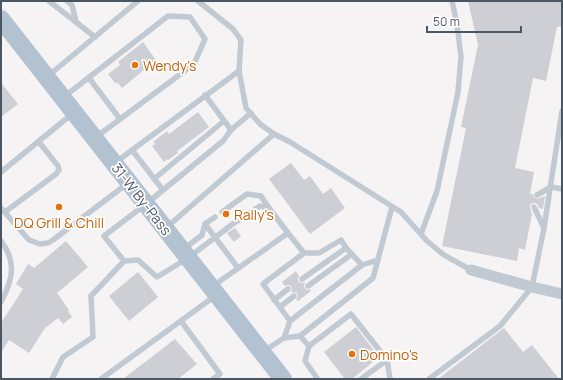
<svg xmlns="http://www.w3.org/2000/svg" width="563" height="380" viewBox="0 0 563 380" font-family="Manrope,sans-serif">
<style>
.building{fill:#cdcfd5}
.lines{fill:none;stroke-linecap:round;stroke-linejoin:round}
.service{stroke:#c1cad2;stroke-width:5.5}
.minor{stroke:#c1cad2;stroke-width:11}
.primary{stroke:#b3c2d1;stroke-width:18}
.food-dot{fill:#e8710a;stroke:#fff;stroke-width:1.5}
.labels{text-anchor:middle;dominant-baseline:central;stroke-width:3.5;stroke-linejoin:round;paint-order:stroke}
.food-label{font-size:14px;fill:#c56008;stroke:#fff;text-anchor:start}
.street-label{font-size:14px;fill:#4a5661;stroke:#fff}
</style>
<rect width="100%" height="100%" fill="#f5f3f3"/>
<g class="building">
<path d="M468,1H562V26L557,27L546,81L533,78L515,168L534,172L530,194H533L534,197L537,199L545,196L543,209L539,208L538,205L535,203H533L530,205V208L532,214L525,250L519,248L517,261L442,246L466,128L461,127L478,45Z"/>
<path d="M143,42L156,60L122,88L117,82L116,84L108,74L120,65L118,62Z"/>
<path d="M1,83L18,104L1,117Z"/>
<path d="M198,112L209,127L177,151L178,153L168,160L167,159L164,162L152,146L155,144L153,142L167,131L169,134Z"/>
<path d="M291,163L304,180L310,176L323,194L331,188L345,208L310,234L269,179Z"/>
<path d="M235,228L241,236L234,242L227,233Z"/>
<path d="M66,241L88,267L57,293L69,310L68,311L72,317L63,324L58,318L45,328L29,353L9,340L1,352V323L23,289L16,284L28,264L34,268Z"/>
<path d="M296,271L299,276L298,279L299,282L302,283L305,282L304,286L305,289L308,290L310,289L311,291L298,301L296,300L298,296L297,293L294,292L291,293L292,289L291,286L288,285L285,286L282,282Z"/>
<path d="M138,272L158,297L129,321L109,296Z"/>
<path d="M356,327L379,357L352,379H345L324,352Z"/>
<path d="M504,328L523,352L532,345L559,379H438Z"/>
<path d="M175,339L197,364L178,379H123Z"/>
</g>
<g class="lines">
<g class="service">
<path d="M49,1L95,37"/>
<path d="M67,1L72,5L76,22"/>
<path d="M198,1L233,29L241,40L239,71L246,108L260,124L274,134L290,142L401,212L427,241L444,255L471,270"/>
<path d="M48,76L138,1"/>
<path d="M89,78L120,119"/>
<path d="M205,95L231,130"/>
<path d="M65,96L168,16L190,17L205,39L194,64L96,137"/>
<path d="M132,150L163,190"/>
<path d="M116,162L239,71"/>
<path d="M1,172L72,114"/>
<path d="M154,179L224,121"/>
<path d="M537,195L551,187L562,189"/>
<path d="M534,207L544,228"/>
<path d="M1,208L29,240L40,244L48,243L53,240L128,183"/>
<path d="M5,212L56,174L59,170L58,166L39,142"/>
<path d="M222,212L247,194L261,196L269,208"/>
<path d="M205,224L238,268"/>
<path d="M167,227L274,134"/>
<path d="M421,234L437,191L458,92L461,57L457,24L452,1"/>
<path d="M1,241C17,262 13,279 1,302"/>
<path d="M184,249L202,235L205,224L215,217"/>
<path d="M304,253H319L341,240L346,248L362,265"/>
<path d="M124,261L138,260L157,277L188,258L234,223L260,206L269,208L288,233L304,253L263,284L290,321"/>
<path d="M302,279L346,248"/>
<path d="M213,286L288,233"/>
<path d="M308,286L352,254"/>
<path d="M274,300L288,289"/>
<path d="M280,307L294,296"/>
<path d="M181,321L220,374L213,379"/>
<path d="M300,336L309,346"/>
<path d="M284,338L290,321L362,265L378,260"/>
<path d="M264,351L284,338L300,336L373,278L392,207"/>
<path d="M52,379L63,357L93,337L91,296L124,261L104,236L146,204L223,141L231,130L251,113"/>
<path d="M101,379L215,296"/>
<path d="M316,379L317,378L305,361L309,346L351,314L387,360L390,379"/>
<path d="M361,379L387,360"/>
<path d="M429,379L500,326L532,287L544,228L562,111"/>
</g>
<path class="minor" d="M471,270L532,287L562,294"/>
<path class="primary" d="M1,19L283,379"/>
</g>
<g class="food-dot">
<circle cx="135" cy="65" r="4"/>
<circle cx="59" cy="207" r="4"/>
<circle cx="226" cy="214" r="4"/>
<circle cx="352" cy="354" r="4"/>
</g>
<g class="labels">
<g class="food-label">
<text x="143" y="65">Wendy's</text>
<text x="234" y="214">Rally's</text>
<text x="59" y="222" text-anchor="middle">DQ Grill &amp; Chill</text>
<text x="360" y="354">Domino's</text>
</g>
<g class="street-label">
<text transform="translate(142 199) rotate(52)">31-W By-Pass</text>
</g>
</g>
<rect width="563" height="380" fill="none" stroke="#4a5661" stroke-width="4"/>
<path d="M427 26v6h94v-6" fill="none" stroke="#4a5661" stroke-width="2"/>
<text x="433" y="26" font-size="12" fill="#4a5661" stroke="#ffffff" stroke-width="3" paint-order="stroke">50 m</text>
</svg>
